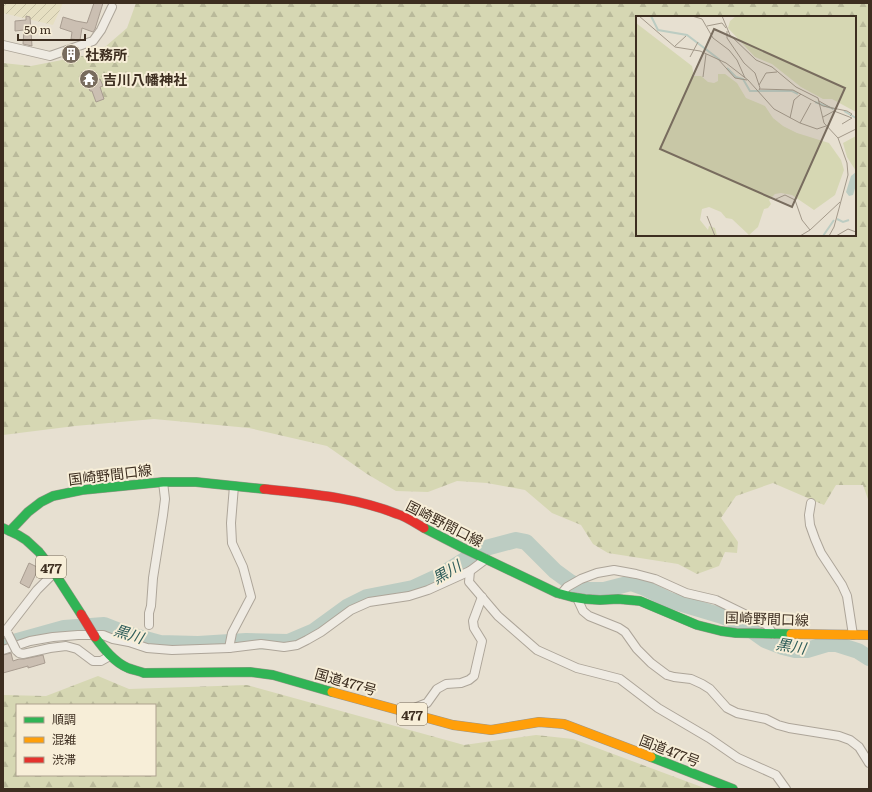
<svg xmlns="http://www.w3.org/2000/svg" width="872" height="792" viewBox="0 0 872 792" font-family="Literata,'Noto Sans JP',serif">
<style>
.farmland{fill:url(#farmland-furrows)}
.forest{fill:url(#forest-firs);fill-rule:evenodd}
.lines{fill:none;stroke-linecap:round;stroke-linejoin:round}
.river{stroke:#bcccc2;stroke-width:16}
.building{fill:#cbbfb2;stroke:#a89c90}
.street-casing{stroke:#ada599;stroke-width:10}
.fast-casing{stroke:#9c958a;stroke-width:10}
.slow-casing{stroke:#9c958a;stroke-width:10}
.jam-casing{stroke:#9c958a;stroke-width:10}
.street{stroke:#efebe3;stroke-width:8}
.fast{stroke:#30b455;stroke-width:9}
.slow{stroke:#ff9f0a;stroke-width:9}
.jam{stroke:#e5322d;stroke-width:9}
.street-bridge-casing{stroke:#ada599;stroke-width:10;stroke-linecap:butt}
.jam-bridge-casing{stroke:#928b80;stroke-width:10;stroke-linecap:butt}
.street-bridge{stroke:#efebe3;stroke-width:8}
.jam-bridge{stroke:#e5322d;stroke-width:9}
.labels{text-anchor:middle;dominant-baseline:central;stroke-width:4;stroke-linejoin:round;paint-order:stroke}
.shield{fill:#f7eed8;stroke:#756857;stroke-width:1}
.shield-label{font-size:13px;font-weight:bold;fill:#3d2e20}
.poi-label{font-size:14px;font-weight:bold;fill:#3d2e20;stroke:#f7eed8;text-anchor:start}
.street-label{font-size:14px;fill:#3d2e20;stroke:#f7eed8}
.water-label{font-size:15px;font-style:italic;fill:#2f5d5a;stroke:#f7eed8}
.inset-river{fill:none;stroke:#bcccc2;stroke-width:2}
.inset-road{fill:none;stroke:#a3998a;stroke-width:1}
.view{fill:#786c5e;fill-opacity:0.15;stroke:#786c5e;stroke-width:2}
.inset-edge{fill:none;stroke:#3d2e20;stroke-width:2}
</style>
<defs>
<pattern id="farmland-furrows" width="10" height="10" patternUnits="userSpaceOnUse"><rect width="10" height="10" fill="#e6dfc2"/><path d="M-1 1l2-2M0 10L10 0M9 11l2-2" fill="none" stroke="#c6c0a6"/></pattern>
<pattern id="forest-firs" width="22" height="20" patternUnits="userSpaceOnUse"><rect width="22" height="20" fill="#d6d7b3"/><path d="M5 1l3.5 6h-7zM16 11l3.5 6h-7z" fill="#b9b99a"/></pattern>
</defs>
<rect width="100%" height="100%" fill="#e7e0d1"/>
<path class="farmland" d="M3,3H63L53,25L3,13Z"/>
<g class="forest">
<path d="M136,3H869V502L863,485H836L824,505L773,483L736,496L721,518L738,542L737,553L725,552L719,566L697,574L678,564L608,553L593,544L581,525L552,513L525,490L487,483L457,481L428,492L396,491L367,474L327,446L249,428L154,419L75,426L3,435V63L31,66L98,53L127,28ZM637,17H855V235H637Z"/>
<path d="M98,676L129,689L247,685L464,745L536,735L573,739L707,789H3V695L46,696ZM17,705H155V775H17Z"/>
</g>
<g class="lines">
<path class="river" d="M3,645L64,628L104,625L127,634L160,643L198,644L246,641L288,642L314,631L347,607L367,597L413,588L439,576L482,549L516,540L526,542L555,571L570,582L586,590H604L631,583L645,588L669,600L719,615L741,623L765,640L783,647L795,650H807L827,644H836L858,651L869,658"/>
</g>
<g class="building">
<path d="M94,3H103L95,29L93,32L82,28L80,40L71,39L72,32L60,28L63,17L76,21L87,23Z"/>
<path d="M26,16L30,17L32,46L23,44L24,30L15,31V21L26,20Z"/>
<path d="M100,79L103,86L100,87L104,99L96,102L92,91H90L87,84Z"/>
<path d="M29,563L39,568L29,588L20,583Z"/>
<path d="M11,653L13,661L19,659H24L43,655L45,663L28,668V666L3,673V655Z"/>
</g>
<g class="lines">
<defs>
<g id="street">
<path d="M3,45L50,56L70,49L93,41L101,30L112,7"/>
<path d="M811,503L809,515L810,525L815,539L821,553L842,585L847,596L853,635"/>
<path d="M486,559L470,571L469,582L498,616L537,650L577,668L620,679L658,708L709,738L738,758L776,775L786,789"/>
<path d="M561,594L567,587L581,579L597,573L614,570L636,574L655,579L686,593L716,600L767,625L773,634"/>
<path d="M577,598L583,611L589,616L619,628L625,632L637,649L651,663L667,675L674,677L691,679L702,684L710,689L727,708L737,713L766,719L778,725L789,728L839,736L850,740L859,747L869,763"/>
<path d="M149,625V613L151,606L153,578L163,515L165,499L163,482"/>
<path d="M3,634L37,590L54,573"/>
<path d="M229,648L232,633L251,597L243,567L232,543L231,523L234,486"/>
<path d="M3,650L30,641L53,637L78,635H103L113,639L129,642L147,648L172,650L229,648L261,644L284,647L297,645L307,640L321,632L351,610L369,602L409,596L428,590L470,571"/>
<path d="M16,650L19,653L23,654L50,648L66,646L77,649L93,661H101L110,656"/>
<path d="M407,711L427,703L437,689L446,684L461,683L469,680L474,676L482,641L474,628L473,621L482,597"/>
</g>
<g id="fast">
<path d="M3,528L18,535L26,540L39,552L50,566L81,614"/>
<path d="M424,528L465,549L557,593L572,597L585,599L600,600L618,599L640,601L697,625L721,631L736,633L791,634"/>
<path d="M10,531L28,512L41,502L53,496L82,490L163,482H196L264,489"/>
<path d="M95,637C104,649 114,662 128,668C133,670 139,671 144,673L250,672L273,675L332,692"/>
<path d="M651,757L733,789"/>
</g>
<g id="slow">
<path d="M791,634L869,635"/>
<path d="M332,692L453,725L491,730L539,722L564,724L651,757"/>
</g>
<path id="jam" d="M264,489C309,494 355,497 397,514C407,517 415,523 424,528"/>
</defs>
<use href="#street" class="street-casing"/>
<use href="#fast" class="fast-casing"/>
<use href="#slow" class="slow-casing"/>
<use href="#jam" class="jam-casing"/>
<use href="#street" class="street"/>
<use href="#fast" class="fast"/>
<use href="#slow" class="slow"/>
<use href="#jam" class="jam"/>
<defs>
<path id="street-bridge" d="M8,634L16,650"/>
<path id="jam-bridge" d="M81,614L95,637"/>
</defs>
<use href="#street-bridge" class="street-bridge-casing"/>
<use href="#jam-bridge" class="jam-bridge-casing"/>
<use href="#street-bridge" class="street-bridge"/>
<use href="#jam-bridge" class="jam-bridge"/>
</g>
<defs>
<symbol id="building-disc" viewBox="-11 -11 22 22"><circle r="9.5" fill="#786c5e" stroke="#f7eed8"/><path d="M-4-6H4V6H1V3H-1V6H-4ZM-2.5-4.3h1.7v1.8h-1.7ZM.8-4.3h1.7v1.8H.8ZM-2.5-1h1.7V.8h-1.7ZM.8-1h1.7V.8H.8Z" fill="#fff"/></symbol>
<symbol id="temple-disc" viewBox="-11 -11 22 22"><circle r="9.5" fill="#786c5e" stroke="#f7eed8"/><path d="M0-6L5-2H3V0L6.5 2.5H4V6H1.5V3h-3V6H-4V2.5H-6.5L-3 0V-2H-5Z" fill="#fff"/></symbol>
</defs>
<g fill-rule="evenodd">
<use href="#building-disc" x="60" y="43" width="22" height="22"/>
<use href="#temple-disc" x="78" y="68" width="22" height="22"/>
</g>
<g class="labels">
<g class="shield">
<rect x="36" y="556" width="30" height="22" rx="3"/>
<rect x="397" y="703" width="30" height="22" rx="3"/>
</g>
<g class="shield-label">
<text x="51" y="567">477</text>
<text x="412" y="714">477</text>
</g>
<g class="poi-label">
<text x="85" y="54">社務所</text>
<text x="103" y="79">吉川八幡神社</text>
</g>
<g class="street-label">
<text transform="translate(110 474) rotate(-7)">国崎野間口線</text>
<text transform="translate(445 523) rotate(27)">国崎野間口線</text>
<text transform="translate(767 618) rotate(2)">国崎野間口線</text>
<text transform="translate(346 681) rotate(16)">国道477号</text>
<text transform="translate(670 750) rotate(21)">国道477号</text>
</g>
<g class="water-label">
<text transform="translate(446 571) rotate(-30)">黒川</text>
<text transform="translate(129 633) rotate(17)">黒川</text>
<text transform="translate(791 645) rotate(9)">黒川</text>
</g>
</g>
<g transform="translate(636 16)">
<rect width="220" height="220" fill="#e7e0d1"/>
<path d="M100,0H220V96L196,83H187L165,71L136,48L119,41L92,12L94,5ZM0,7L56,50L58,60H65L72,66L78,67L82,65V58H89L101,67L110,82L129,90L137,102L147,110L161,117L193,127L205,144L208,154L199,179L178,194L156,179L145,177L139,178L133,184L135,188L132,192L128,193L122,211L113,219L96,203L90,202L85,196L73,191L66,193L64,204L72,214L73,210L79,212L81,220H0ZM220,120V155L211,141L207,127Z" fill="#d6d7b3"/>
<path d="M220,156V169L217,179L213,180L210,176L215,160Z" fill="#bcccc2"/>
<path class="inset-river" d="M15,0L22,14L51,19L84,44M91,52L100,61L107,63L114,75H156L162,78M179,86L198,93M208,95L220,102M201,203L207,206L213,204M187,220L198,204"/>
<path class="inset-road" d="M3,0L39,31L64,35L90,47L112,64L138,93L164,107L181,113L190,110M56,0L66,3L77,22L93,34L101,44L109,62M86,0L94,19L120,44L136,51L160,71L182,82L188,107L202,122L211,147L212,159L198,211L193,220M71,10L86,7L90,12M91,15V22L108,47L119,57L124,72L123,74M39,30L50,20M54,41L62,26M82,43L99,62L111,64M67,61L70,38M123,69L130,57L141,56M123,73L157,74L187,90L211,95L216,98L214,100M183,85L197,93M187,101L198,95L216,102L206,108M154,102L158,84L165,78M164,107L175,87M202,122L220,113M140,183L149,179L159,184L166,204L174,214M71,200L79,220M164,220L174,214L204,186M200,220L212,213L220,216"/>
<path class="view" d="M78,13L209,72L156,191L24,133Z"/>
<rect width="220" height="220" class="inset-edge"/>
</g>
<rect width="872" height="792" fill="none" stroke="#3d2e20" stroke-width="8"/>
<rect x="16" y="704" width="140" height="72" fill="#f7eed8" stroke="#ada18e"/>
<rect x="24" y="717" width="20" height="6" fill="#30b455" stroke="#ada18e"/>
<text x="52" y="724" font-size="12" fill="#3d2e20">順調</text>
<rect x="24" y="737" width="20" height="6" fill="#ff9f0a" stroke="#ada18e"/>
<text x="52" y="744" font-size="12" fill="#3d2e20">混雑</text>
<rect x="24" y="757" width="20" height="6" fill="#e5322d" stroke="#ada18e"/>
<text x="52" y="764" font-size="12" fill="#3d2e20">渋滞</text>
<path d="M18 34v6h67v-6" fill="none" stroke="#3d2e20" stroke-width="2"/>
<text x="24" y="34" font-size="12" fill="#3d2e20" stroke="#f7eed8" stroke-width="3" paint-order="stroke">50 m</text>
</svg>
